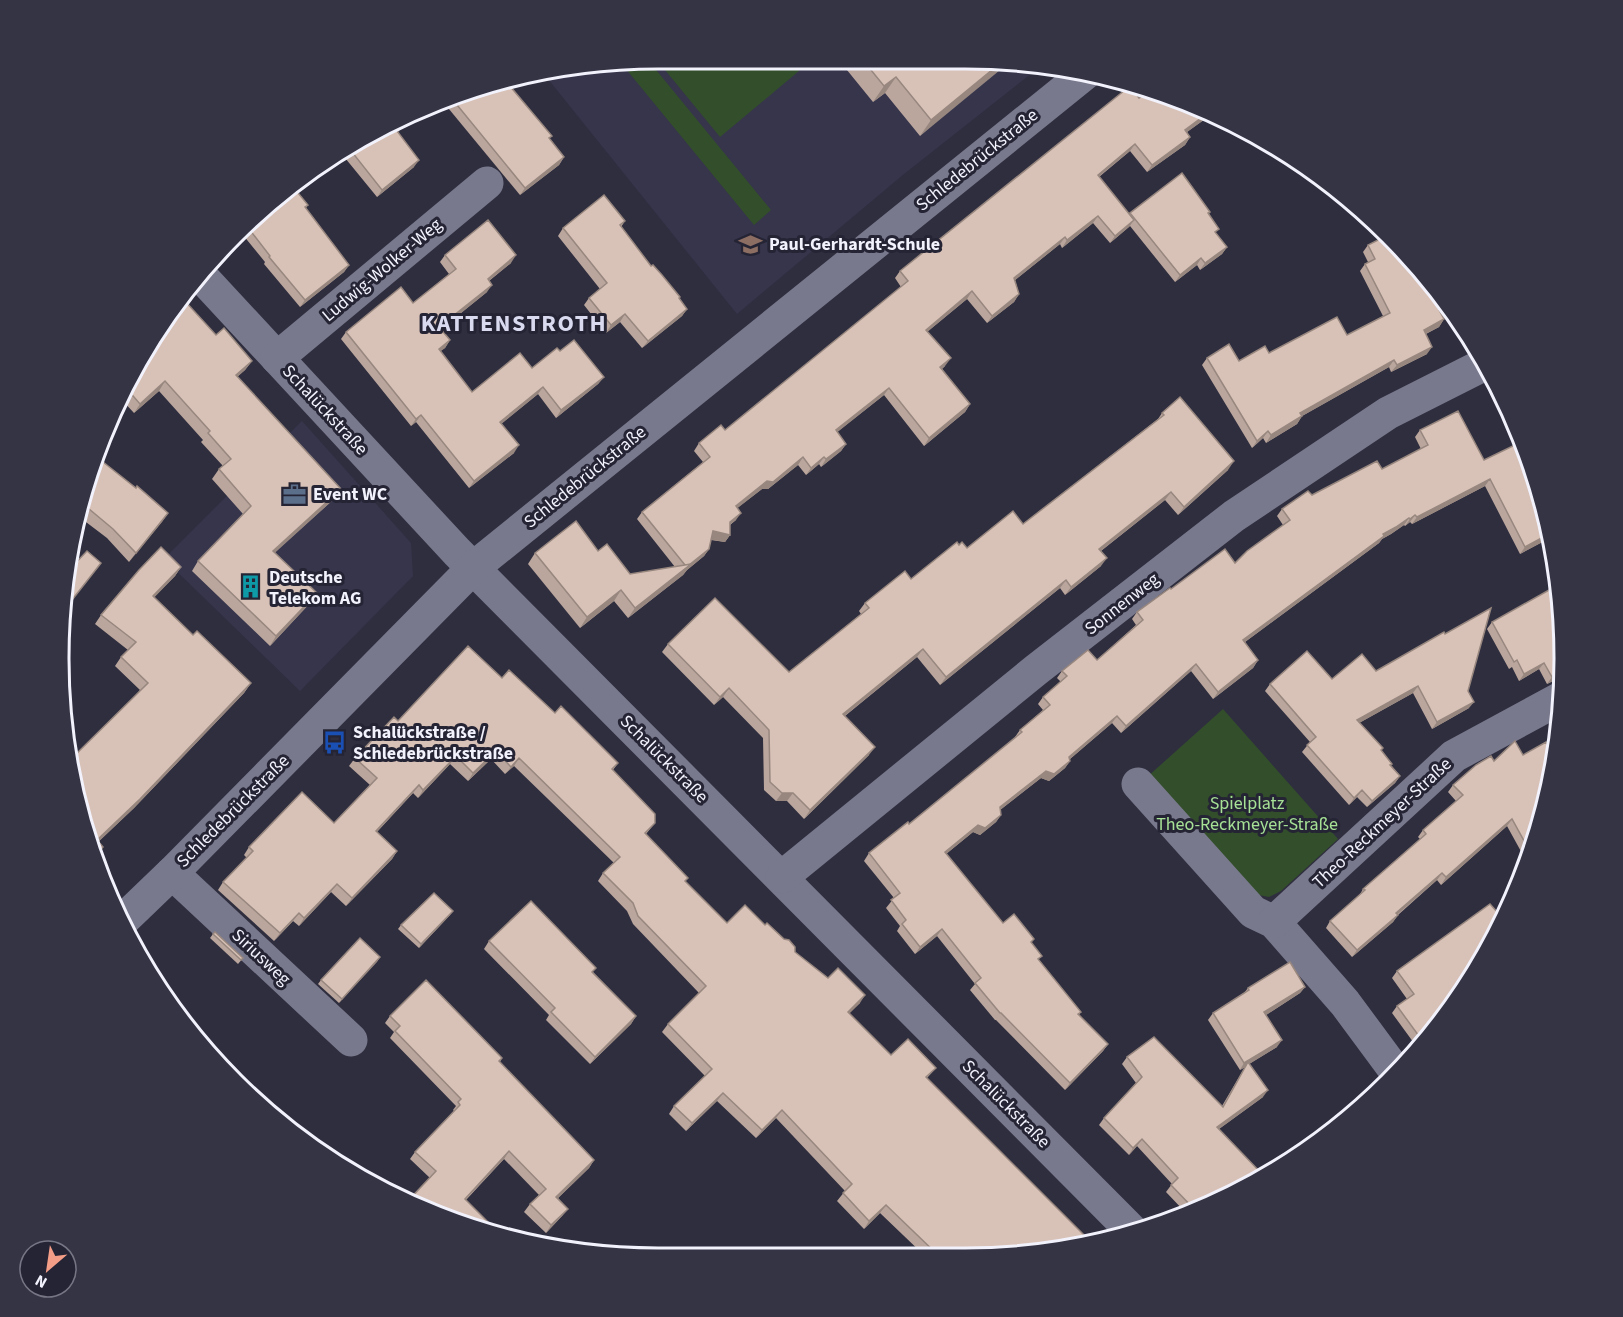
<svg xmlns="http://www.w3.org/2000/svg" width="1623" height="1317" viewBox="0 0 1623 1317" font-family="'Source Sans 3',sans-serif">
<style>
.built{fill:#36354c}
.green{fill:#334e2b}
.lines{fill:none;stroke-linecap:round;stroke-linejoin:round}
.minor{stroke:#79798d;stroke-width:33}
.wall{fill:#baa69d}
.shaded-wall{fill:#97877f}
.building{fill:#d8c1b6;stroke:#97877f;stroke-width:1.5}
.labels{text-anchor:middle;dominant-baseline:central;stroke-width:6;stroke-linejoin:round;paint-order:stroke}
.street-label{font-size:18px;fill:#f2f2fd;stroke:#252435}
.poi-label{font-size:18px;font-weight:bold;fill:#f2f2fd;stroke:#252435;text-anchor:start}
.park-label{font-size:18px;fill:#a6e195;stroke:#252435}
.district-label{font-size:24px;font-weight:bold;letter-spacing:1.5px;fill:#d9d9ef;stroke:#252435}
.rim{fill:none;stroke:#f2f2fd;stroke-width:3}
</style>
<rect width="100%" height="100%" fill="#2f2e3f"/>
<g class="built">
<path d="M659,59L1004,60L1042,65L904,174L737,314L544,74Z"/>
<path d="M302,421L411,543L413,576L300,691L164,559Z"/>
</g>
<g class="green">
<path d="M656,59H789L799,71L720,137Z"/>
<path d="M648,60L771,210L754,225L621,63Z"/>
<path d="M1223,709L1338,839L1281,891L1269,897L1253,894L1146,778Z"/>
</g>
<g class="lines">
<g class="minor">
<path d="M202,277L457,552L1134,1233"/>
<path d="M277,358L487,183"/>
<path d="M1138,784L1253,912L1274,922L1345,1003L1396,1072"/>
<path d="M172,873L351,1040"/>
<path d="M782,877L1036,670L1234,516L1388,413L1485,364"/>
<path d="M1274,922L1454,756L1561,698"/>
<path d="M120,923L172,873L473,568L1087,72"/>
</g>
</g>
<g class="wall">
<path d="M838,59L1004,60L920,136L885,93L873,102Z"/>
<path d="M504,79L564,157L559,165L520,195L444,103Z"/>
<path d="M1139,98L1194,104L1212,114L1187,132L1190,137L1185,145L1147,172L1130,151L1099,177L1129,214L1130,213L1210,212L1209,214L1216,233L1227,247L1222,254L1200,270L1197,265L1175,282L1130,226L1110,243L1093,223L1062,248L1060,244L1015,280L1019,294L1014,302L987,323L967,299L927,332L945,366L942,369L970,404L965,412L924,446L884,395L837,432L846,444L841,451L821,467L819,464L806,475L798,465L768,489H762L737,508L736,520L730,525V535L725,542L711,540L709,549L704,556L687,570L683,575L628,618L614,601L580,628L528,564L535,553L598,551L630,574L675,567L637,519L642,512L703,462L694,451L699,443L725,430L901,287L895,278L900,271Z"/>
<path d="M401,128L398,132L414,167L377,197L341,153L359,139Z"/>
<path d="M294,188L308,205L306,208L349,265L344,272L300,307L264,264L265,262L239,230Z"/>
<path d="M625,221L621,227L651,266L687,309L682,316L642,348L620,322L606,333L584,305L589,298L600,289L558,236L563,228Z"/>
<path d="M1368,245L1441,294L1448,305L1439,310L1444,319L1439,327L1426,334L1427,354L1391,372L1389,367L1302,416L1297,424L1266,443L1263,438L1252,448L1202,365L1207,358L1239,361L1347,335L1383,316L1360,271L1365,264L1368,262L1363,252Z"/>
<path d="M445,255L511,263L489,281L487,292L441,329L450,340L445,348L440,351L472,392L532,368L560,351L604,377L598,384L556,418L538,394L501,424L514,453L469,488L416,422L411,426L341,339L346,332L413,303L449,274L440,262Z"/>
<path d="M216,335L252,361L245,370L237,377L341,489L334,499L275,552L311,602L270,646L192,571L198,561L243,514L212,479L219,469L223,466L201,442L203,440L159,391L134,413L122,400L139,358Z"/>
<path d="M1506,403L1513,420L1505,405Z"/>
<path d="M1162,413L1228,470L1178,515L1165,500L1101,551V566L1065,595L1060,588L940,685L917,657L845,716L869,755L804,819L787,801H776L764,790L763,738L723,697L714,705L662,652L668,644L789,672L861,614L859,611L865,603L911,579L959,545L967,548L1023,524L1158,419Z"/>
<path d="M1420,430L1484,460L1531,475L1550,538L1520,554L1485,486L1412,524L1410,522L1405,526L1404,525L1391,534L1382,539L1379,543L1245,642L1258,660L1253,668L1213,699L1191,671L1121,733L1112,723L1070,759V761L1065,768L1049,781L1041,778L1000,810L1001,815L996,822L980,835L973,832L946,854L1003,923L1034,939L1031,943L1039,960L1081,1012L1079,1015L1108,1044L1103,1051L1065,1090L996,1020H995L970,990L975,984L937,936L915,954L897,931L900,926L886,908L894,898L864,861L869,853L909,824L1015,738V737L1020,730L1043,710L1038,704L1043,697L1061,682L1057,678L1062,671L1097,660L1136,625L1132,619L1137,612L1171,589L1235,563L1283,525L1277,516L1282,509L1312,495L1382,469L1421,449L1415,437Z"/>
<path d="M136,488L168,513L129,562L107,538L82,519L80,521L76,519L79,503Z"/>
<path d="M181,567L175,576L154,597L193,635L251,683L244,693L134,808L98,842L103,847L97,856L70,776L140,690L115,666L121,657L128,650L95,624L101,615Z"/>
<path d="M1492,622L1561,677L1547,684L1539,669L1519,681L1512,667L1509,669L1487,629Z"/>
<path d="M1376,671L1468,691L1469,708L1432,729L1413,693L1359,723L1383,748L1381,751L1391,765L1400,776L1395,783L1367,807L1357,797L1349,805L1302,752L1310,742L1265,691L1270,684L1332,679Z"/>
<path d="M502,678L555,713L618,763L613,770L655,823L646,834L685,882L727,923L765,925L795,952L860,1003L849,1013L891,1055L936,1068L927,1078L1003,1257H926L880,1213L864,1229L837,1201L845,1191L776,1118L756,1138L717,1101L686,1131L669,1114L674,1106L705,1076L662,1032L668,1024L699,993L633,924L627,911L598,881L603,873L614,863L514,766L505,774L491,759L468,781L450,764L418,798L413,793L377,832L397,851L392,859L346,906L331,892L299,926L293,921L274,941L218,890L223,882L247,858L244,855L249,847L334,823L370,785L349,766L355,758L398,721Z"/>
<path d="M1523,755L1555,757L1533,849L1523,855L1507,826L1441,885L1437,880L1398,915L1393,922L1352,957L1326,928L1330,921L1359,896L1363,889L1420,839L1418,837L1423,830L1456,801L1448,792L1453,785L1494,761Z"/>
<path d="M450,915L419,948L398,929L401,925Z"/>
<path d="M213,934L243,958L238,964L210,938Z"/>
<path d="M489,941L593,972L636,1016L631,1024L590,1064L546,1020L549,1015L484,949Z"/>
<path d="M380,957L339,1003L318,984L321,980Z"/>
<path d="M1484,958L1419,1050L1392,1013L1397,1006L1407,999L1392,978L1397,971Z"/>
<path d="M1305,987L1300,993L1266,1015L1277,1047L1249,1064L1263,1097L1219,1129L1230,1196L1186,1213L1166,1192L1172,1184L1137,1146L1129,1155L1099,1125L1104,1118L1136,1083L1122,1064L1127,1057L1222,1106L1245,1067L1240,1070L1208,1020L1213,1013L1244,993L1248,988Z"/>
<path d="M390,1016L502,1058L500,1062L594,1160L589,1168L558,1198L568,1209L562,1216L546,1233L524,1212L530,1204L539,1195L504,1159L466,1200L488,1222L482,1230L407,1202L430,1178L410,1159L415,1152L454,1111L453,1110L456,1106L390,1038L394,1032L385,1023Z"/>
</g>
<g class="shaded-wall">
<path d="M1004,60L1011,61L920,136L931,120Z"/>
<path d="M896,77L885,93L873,102L884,86Z"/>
<path d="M1209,112L1212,114L1180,137L1185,130Z"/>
<path d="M1190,137L1185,145L1147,172L1152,165Z"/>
<path d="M1135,144L1130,151L1092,182L1098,175Z"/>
<path d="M564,157L559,165L520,195L525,188Z"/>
<path d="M419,160L414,167L377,197L382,190Z"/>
<path d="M1098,216L1093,223L1062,248L1067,240Z"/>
<path d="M1134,220L1129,227L1110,243L1115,236Z"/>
<path d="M1065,237L1060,244L1009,285L1014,278Z"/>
<path d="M1227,247L1222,254L1200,270L1205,263Z"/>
<path d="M516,255L511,263L482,286L488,279Z"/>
<path d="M1201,258L1197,265L1175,282L1180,275Z"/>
<path d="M349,265L344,272L300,307L305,300Z"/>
<path d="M492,285L487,292L434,335L439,327Z"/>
<path d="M972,291L967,299L921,337L926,330Z"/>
<path d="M1019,294L1014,302L987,323L992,316Z"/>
<path d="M1446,302L1448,305L1432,313L1437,306Z"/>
<path d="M687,309L682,316L642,348L648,341Z"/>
<path d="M625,314L620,322L606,333L611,325Z"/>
<path d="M1444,319L1439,327L1419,337L1424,330Z"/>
<path d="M450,340L445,348L433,357L439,349Z"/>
<path d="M1432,347L1427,354L1391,372L1397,365Z"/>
<path d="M951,358L945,366L935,374L940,367Z"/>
<path d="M1394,360L1389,367L1295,420L1300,413Z"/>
<path d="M252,361L245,370L229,384L236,375Z"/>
<path d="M604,377L598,384L556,418L561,410Z"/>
<path d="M165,381L159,391L134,413L140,404Z"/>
<path d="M543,387L538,394L495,429L500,422Z"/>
<path d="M889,388L884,395L830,438L836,430Z"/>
<path d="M970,404L965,412L924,446L929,438Z"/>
<path d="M421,415L416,422L411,426L416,419Z"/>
<path d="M1302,416L1297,424L1266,443L1271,435Z"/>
<path d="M1268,431L1263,438L1252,448L1257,441Z"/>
<path d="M846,444L841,451L821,467L826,459Z"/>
<path d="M519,445L514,453L469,488L474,481Z"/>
<path d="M803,457L798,465L768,489H762L730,514L736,506L767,481Z"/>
<path d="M824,457L819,464L806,475L811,468Z"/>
<path d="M1234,461L1228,470L1178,515L1184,507Z"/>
<path d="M1490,479L1485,486L1412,524L1417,517Z"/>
<path d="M341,489L334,499L267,560L273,551Z"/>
<path d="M1171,492L1165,500L1093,557L1099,549Z"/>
<path d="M168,513L162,522L129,562L136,553Z"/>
<path d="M741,513L736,520L724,529L730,522Z"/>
<path d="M1415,515L1410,522L1405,526L1410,519Z"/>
<path d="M1409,518L1404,525L1391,534L1382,539L1379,543L1238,647L1243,640L1383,534Z"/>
<path d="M713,531L730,535L725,542L707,539Z"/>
<path d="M1549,534L1550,538L1520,554L1525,547Z"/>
<path d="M709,549L704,556L687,570L683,575L628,618L635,608Z"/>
<path d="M1107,558L1101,566L1065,595L1071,587Z"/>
<path d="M181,567L175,576L146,606L153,596Z"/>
<path d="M1066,580L1060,588L940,685L946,677Z"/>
<path d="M621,590L614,601L580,628L587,617Z"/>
<path d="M317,593L311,602L270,646L276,636Z"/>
<path d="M923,649L917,657L837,722L843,714Z"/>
<path d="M1258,660L1253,668L1213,699L1218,692Z"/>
<path d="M1544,663L1539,669L1519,681L1524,674Z"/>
<path d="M1196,664L1191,671L1121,733L1126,726Z"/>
<path d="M1561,672V677L1547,684L1552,677Z"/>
<path d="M251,683L244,693L134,808L94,846L97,840Z"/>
<path d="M1418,686L1413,693L1352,727L1357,720Z"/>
<path d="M729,688L723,697L714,705L720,697Z"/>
<path d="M1474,702L1469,708L1432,729L1437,722Z"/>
<path d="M1117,716L1112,723L1064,764L1069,757Z"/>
<path d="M875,747L869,755L804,819L810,810Z"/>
<path d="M496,751L491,759L468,781L473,773Z"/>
<path d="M456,756L450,764L418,798L423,790Z"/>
<path d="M519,758L514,766L505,774L511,767Z"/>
<path d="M1070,761L1065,768L1049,781L1041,778L995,814L1000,807L1046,771Z"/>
<path d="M1400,776L1395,783L1367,807L1372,801Z"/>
<path d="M419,785L413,793L370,839L376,831Z"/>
<path d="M1362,790L1357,797L1349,805L1354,798Z"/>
<path d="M782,793H793L787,801H776Z"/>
<path d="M1001,815L996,822L980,835L973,832L940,859L945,852L978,825Z"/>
<path d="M1512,819L1507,826L1441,885L1446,877Z"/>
<path d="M1534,844L1533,849L1523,855L1528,848Z"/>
<path d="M397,851L392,859L346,906L352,898Z"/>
<path d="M1442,873L1437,880L1391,920L1396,913Z"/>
<path d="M337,884L331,892L299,926L304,918Z"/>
<path d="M453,911L450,915L419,948L421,944Z"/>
<path d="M299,913L293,921L274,941L280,933Z"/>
<path d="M1398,915L1393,922L1352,957L1357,950Z"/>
<path d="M942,929L937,936L915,954L920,947Z"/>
<path d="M380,957L377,962L339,1003L342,999Z"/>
<path d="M1305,987L1300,993L1260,1019L1264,1012Z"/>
<path d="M865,995L860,1003L843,1020L848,1012Z"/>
<path d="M636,1016L631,1024L590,1064L595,1057Z"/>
<path d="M1282,1040L1277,1047L1246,1066L1248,1062L1245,1067L1240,1070L1244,1063Z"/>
<path d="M1108,1044L1103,1051L1065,1090L1070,1083Z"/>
<path d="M1268,1090L1263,1097L1212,1134L1217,1127Z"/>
<path d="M723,1093L717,1101L686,1131L692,1123Z"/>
<path d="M782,1110L776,1118L756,1138L762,1130Z"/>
<path d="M1142,1139L1137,1146L1129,1155L1133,1148Z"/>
<path d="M509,1151L504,1159L459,1206L465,1199Z"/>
<path d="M594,1160L589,1168L551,1205L556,1197Z"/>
<path d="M886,1205L880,1213L864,1229L869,1221Z"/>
<path d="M568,1209L562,1216L546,1233L551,1225Z"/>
</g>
<g class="building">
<path d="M862,59L1004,60L931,120L896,77L884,86Z"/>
<path d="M504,79L552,136L549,138L564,157L525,188L453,100Z"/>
<path d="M1130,86L1139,98L1150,91L1194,104L1209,112L1185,130L1190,137L1152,165L1135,144L1098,175L1134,220L1115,236L1098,216L1067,240L1065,237L1014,278L1019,294L992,316L972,291L926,330L951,358L940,367L970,404L929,438L889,388L836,430L846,444L826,459L824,457L811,468L803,457L773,482L767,481L736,506L741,513L730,522V535L713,531L709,549L689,565H685L642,512L710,457L699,443L721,425L725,430L908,281L900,271Z"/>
<path d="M397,123L401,128L397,131L419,160L382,190L348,147L359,139Z"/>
<path d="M1182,173L1210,212L1208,213L1219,229L1215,232L1227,247L1205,263L1201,258L1180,275L1130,213Z"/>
<path d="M294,188L308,205L305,207L349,265L305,300L269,257L270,256L246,225Z"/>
<path d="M604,195L625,221L620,225L651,266L653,265L662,275L680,297L679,298L687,309L648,341L625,314L611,325L589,298L607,283L563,228Z"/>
<path d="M488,220L516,255L488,279L492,285L439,327L450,340L439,349L472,392L520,353L532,368L557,348L560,351L574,340L604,377L561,410L543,387L500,422L519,445L474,481L421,415L416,419L346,332L401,287L413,303L456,269L445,255Z"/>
<path d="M1386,236L1441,294L1446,302L1437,306L1444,319L1424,330L1432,347L1397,365L1394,360L1300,413L1302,416L1271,435L1268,431L1257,441L1207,358L1229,344L1239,361L1265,346L1269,353L1337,317L1347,335L1390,313L1365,264L1375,259L1368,245Z"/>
<path d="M184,300L216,335L224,328L252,361L236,375L341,489L273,551L317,593L276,636L198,561L251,506L219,469L231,459L208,433L210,431L165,381L140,404L127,389L125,392L139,358Z"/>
<path d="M1180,397L1234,461L1184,507L1171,492L1099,549L1107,558L1071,587L1066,580L946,677L923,649L843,714L875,747L810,810L793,793H782L770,782L769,730L729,688L720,697L668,644L715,598L789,672L869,608L865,603L905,571L911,579L957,542L959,545L962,542L967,548L1013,511L1023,524L1164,415L1162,413Z"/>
<path d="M1458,411L1484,460L1521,442L1531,470L1529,471L1544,503L1549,534L1525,547L1490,479L1417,517L1415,515L1410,519L1409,518L1396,527L1383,534L1384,536L1243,640L1258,660L1218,692L1196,664L1126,726L1117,716L1069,757L1070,761L1054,774L1046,771L1000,807L1001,815L985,828L978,825L945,852L1003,923L1014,914L1034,939L1031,942L1042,956L1038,959L1081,1012L1078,1014L1108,1044L1070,1083L1001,1013H1000L975,983L981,978L942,929L920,947L902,924L906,920L891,900L900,893L869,853L908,822L909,824L1022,732L1020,730L1050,705L1043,697L1067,676L1062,671L1088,650L1097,660L1143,620L1137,612L1170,588L1171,589L1225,549L1235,563L1247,551L1290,520L1282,509L1308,491L1312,495L1377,461L1382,469L1428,445L1420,430Z"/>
<path d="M98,458L136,488L137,486L168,513L136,553L113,529L89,509L86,512L79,506Z"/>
<path d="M576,521L598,551L607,544L630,574L691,564L635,608L621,590L587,617L535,553Z"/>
<path d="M161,547L181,567L153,596L193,635L197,631L251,683L140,799L97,840L103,847L97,854L70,776L69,761L148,683L121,657L136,642L101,615L139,570Z"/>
<path d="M87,551L101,563L61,614L68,571Z"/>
<path d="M1558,585L1563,619L1561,672L1552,677L1544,663L1524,674L1517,660L1514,662L1492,622Z"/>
<path d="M1491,608L1468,691L1474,702L1437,722L1418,686L1357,720L1383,748L1381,750L1392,764L1390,765L1400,776L1372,801L1362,790L1354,798L1307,745L1316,737L1270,684L1307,651L1332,679L1362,654L1376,671L1444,632L1445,634Z"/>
<path d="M468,646L502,678L509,670L555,713L561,706L618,763L612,769L655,814V823L645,833L688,878L685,881L727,923L745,905L765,925L767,923L784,939L789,940L795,947V952L828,978L838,968L865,995L848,1012L891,1055L908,1039L936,1068L926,1077L1092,1243L1003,1257H940L886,1205L869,1221L843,1193L852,1184L782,1110L762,1130L723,1093L692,1123L674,1106L712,1069L668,1024L706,986L638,916L633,903L603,873L620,857L519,758L511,767L496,751L473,773L456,756L423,790L419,785L376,831L397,851L352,898L337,884L304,918L299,913L280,933L223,882L253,851L249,847L302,792L334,823L377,778L355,758L394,717L398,721Z"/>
<path d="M1515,741L1523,755L1546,742L1555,757L1534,844L1528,848L1512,819L1446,877L1442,873L1396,913L1398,915L1357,950L1330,921L1365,890L1363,889L1426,834L1423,830L1463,795L1453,785L1476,765L1491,756L1494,761Z"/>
<path d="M434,893L453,911L421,944L401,925Z"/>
<path d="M531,901L596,968L592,972L636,1016L595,1057L551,1012L555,1008L489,941Z"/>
<path d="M1490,904L1499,914L1506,910L1484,958L1424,1043L1397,1006L1414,994L1397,971Z"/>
<path d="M215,932L243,958L241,960L213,934Z"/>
<path d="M360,938L380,957L342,999L321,980Z"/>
<path d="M1290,962L1305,987L1264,1012L1282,1040L1244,1063L1213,1013L1249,990L1248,988Z"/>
<path d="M426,980L502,1058L499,1061L594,1160L556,1197L568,1209L551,1225L530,1204L546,1189L509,1151L465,1199L488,1222L481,1230L407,1202L436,1171L415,1152L460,1105L458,1102L461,1099L395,1031L400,1026L390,1016Z"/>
<path d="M1154,1037L1223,1107L1248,1062L1268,1090L1217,1127L1264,1176L1230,1196L1195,1210L1171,1185L1178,1178L1142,1139L1133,1148L1104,1118L1142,1077L1127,1057Z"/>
</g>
<defs>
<symbol id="school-bare" viewBox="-9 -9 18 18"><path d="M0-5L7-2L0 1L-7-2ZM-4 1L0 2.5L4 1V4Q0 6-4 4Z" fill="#8d6e63" stroke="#252435" stroke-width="2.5" paint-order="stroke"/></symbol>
<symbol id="office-bare" viewBox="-9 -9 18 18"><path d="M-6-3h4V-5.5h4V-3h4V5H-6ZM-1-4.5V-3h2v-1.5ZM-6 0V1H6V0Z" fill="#5c6f8a" stroke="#252435" stroke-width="2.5" paint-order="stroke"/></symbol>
<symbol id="building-bare" viewBox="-9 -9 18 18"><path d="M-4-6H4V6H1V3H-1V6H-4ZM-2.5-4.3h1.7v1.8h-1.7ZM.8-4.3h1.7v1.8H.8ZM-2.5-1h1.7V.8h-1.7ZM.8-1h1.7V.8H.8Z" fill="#0f9aa8" stroke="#252435" stroke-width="2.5" paint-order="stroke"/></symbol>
<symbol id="bus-bare" viewBox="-9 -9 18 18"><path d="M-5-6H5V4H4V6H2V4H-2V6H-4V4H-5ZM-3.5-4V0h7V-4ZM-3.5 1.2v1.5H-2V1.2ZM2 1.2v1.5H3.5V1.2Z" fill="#1a4fb4" stroke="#252435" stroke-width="2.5" paint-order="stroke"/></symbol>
</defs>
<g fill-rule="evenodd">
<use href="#school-bare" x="734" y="228" width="33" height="33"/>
<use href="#office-bare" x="278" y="478" width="33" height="33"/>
<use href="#building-bare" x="234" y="570" width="33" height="33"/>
<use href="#bus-bare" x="318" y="726" width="33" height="33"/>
</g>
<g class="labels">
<g class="street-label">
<text transform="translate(977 160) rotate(-39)">Schledebrückstraße</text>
<text transform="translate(382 270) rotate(-40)">Ludwig-Wolker-Weg</text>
<text transform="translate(325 410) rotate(47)">Schalückstraße</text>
<text transform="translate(585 477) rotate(-39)">Schledebrückstraße</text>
<text transform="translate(1122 604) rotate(-38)">Sonnenweg</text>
<text transform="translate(664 759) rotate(45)">Schalückstraße</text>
<text transform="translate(233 811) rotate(-45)">Schledebrückstraße</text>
<text transform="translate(1382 823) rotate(-43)">Theo-Reckmeyer-Straße</text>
<text transform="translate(261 957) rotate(43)">Siriusweg</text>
<text transform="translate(1006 1104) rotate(45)">Schalückstraße</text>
</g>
<g class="poi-label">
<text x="769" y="244">Paul-Gerhardt-Schule</text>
<text x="313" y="494">Event WC</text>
<text x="269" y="577">Deutsche<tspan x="269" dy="21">Telekom AG</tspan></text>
<text x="353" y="732">Schalückstraße /<tspan x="353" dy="21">Schledebrückstraße</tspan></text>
</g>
<g class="park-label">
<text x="1247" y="803">Spielplatz<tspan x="1247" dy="21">Theo-Reckmeyer-Straße</tspan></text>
</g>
<g class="district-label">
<text x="514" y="323">KATTENSTROTH</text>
</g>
</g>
<path d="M0 0H1623V1317H0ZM658 69H965A589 589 0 0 1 1554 658V659A589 589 0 0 1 965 1248H658A589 589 0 0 1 69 659V658A589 589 0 0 1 658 69Z" fill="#353445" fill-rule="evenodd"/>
<path class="rim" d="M658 69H965A589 589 0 0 1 1554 658V659A589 589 0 0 1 965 1248H658A589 589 0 0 1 69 659V658A589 589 0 0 1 658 69Z"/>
<g transform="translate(48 1269) rotate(209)"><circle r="28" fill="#252435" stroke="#777685" stroke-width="1.5"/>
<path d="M0-4.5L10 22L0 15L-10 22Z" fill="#f49e87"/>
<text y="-9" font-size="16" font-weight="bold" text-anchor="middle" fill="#f2f2fd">N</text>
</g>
</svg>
